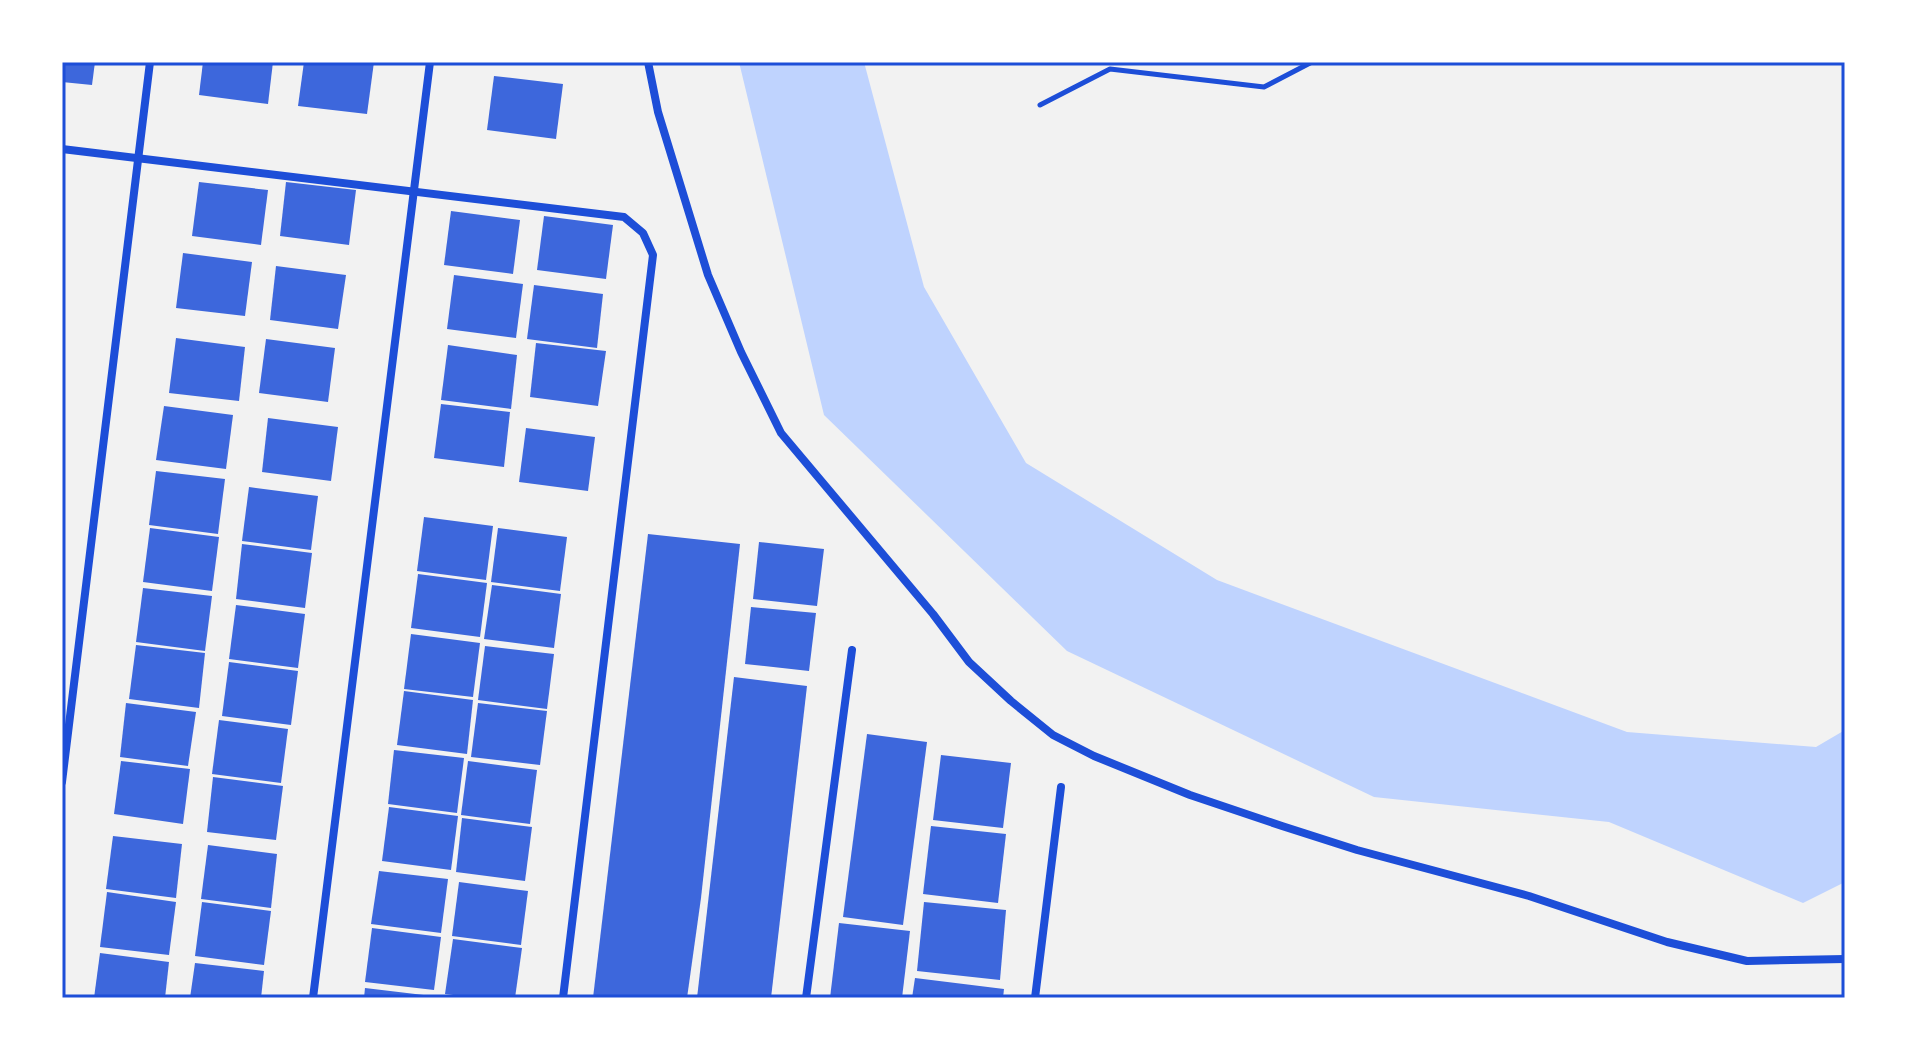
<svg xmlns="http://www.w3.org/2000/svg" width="1907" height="1060" viewBox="0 0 1907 1060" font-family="Roboto,sans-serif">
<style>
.water{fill:#bfd3fe}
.building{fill:#3d67dc}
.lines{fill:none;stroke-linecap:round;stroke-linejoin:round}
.path{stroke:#1d4ed8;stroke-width:5}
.minor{stroke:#1d4ed8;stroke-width:8}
.neatline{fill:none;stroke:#1d4ed8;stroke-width:3}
</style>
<rect width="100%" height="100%" fill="#f2f2f2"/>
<path class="water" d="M739,62H864L924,287L1026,463L1217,580L1627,732L1816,747L1845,730V882L1803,903L1609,822L1374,797L1067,651L824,415Z"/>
<g class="building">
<path d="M62,62H95L92,85L62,82Z"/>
<path d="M203,62H273L268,104L199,95Z"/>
<path d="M304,62H374L367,114L298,106Z"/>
<path d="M494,76L563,84L556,139L487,130Z"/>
<path d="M199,182L268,190L261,245L192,236Z"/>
<path d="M286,182L356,190L349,245L280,236Z"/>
<path d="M451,211L520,220L513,274L444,265Z"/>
<path d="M544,216L613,225L606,279L537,270Z"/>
<path d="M183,253L252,262L245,316L176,308Z"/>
<path d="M276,266L346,275L338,329L270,320Z"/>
<path d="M454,275L523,284L516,338L447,329Z"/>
<path d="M534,285L603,294L597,348L527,339Z"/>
<path d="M176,338L245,347L239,401L169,393Z"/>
<path d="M266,339L335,348L328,402L259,393Z"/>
<path d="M536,343L606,351L598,406L530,397Z"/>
<path d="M448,345L517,355L511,409L441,400Z"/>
<path d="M441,404L510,412L504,467L434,458Z"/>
<path d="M164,406L233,415L226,469L156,460Z"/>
<path d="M268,418L338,427L331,481L262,472Z"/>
<path d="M526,428L595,437L588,491L519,482Z"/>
<path d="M156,471L225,479L218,534L149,525Z"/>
<path d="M249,487L318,496L311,550L242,541Z"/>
<path d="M424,517L493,526L486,580L417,571Z"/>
<path d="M150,528L219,537L212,591L143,582Z"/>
<path d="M498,528L567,537L560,591L491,582Z"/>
<path d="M648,534L740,544L701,898L687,998H593Z"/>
<path d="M759,542L824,549L817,606L753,599Z"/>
<path d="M242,544L312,553L305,608L236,599Z"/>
<path d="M418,574L487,583L480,637L411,628Z"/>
<path d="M492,585L561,594L554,648L484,639Z"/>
<path d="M143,588L212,596L205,651L136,642Z"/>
<path d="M236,605L305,614L298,668L229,659Z"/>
<path d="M751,607L816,613L809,671L745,664Z"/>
<path d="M411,634L480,643L473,697L404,689Z"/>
<path d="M136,645L205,653L199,708L129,699Z"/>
<path d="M485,646L554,654L547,709L478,700Z"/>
<path d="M229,662L298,671L291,725L222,716Z"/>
<path d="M734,677L807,686L771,998H697Z"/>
<path d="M404,691L473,700L467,754L397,745Z"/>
<path d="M126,703L196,712L188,766L120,757Z"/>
<path d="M478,703L547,711L540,765L471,757Z"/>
<path d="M219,720L288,729L281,783L212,774Z"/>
<path d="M867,734L927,742L903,925L843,917Z"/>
<path d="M394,750L464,758L457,813L388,804Z"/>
<path d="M941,755L1011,763L1003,828L933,820Z"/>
<path d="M121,761L190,769L183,824L114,814Z"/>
<path d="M468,761L537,770L530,824L461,815Z"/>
<path d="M213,777L283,786L276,840L207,832Z"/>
<path d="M389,807L458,816L451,870L382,861Z"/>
<path d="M462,818L532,827L525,881L456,872Z"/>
<path d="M931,826L1006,834L998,903L923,894Z"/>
<path d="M113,836L182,844L176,898L106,889Z"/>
<path d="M208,845L277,854L271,908L201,899Z"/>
<path d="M379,871L448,879L441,933L371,924Z"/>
<path d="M459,882L528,891L521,945L452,936Z"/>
<path d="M107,892L176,902L169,955L100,947Z"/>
<path d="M202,902L271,911L264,965L195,956Z"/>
<path d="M924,902L1006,910L1000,980L917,971Z"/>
<path d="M839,923L910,931L902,998H830Z"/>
<path d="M372,928L441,937L434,990L365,982Z"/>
<path d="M453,939L522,948L515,998H478L445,994Z"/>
<path d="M100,953L169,962L165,998H94Z"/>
<path d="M195,963L264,971L261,998H190Z"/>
<path d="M915,978L1004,989L1003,998H912Z"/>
<path d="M365,988L432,996V998H364Z"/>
</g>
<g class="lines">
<path class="path" d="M1040,105L1110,69L1264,87L1312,62"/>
<g class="minor">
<path d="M648,62L658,112L708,275L741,352L781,433L933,614L969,662L1011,701L1053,735L1094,756L1190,795L1282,826L1357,850L1529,896L1667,942L1747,961L1845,959"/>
<path d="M62,149L624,217L643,233L653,255L563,998"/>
<path d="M62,782L150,62"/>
<path d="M313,998L430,62"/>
<path d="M806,998L852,650"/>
<path d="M1035,998L1061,787"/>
</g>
</g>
<rect width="1907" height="1060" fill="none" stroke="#ffffff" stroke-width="128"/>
<rect x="64" y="64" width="1779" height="932" class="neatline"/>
</svg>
